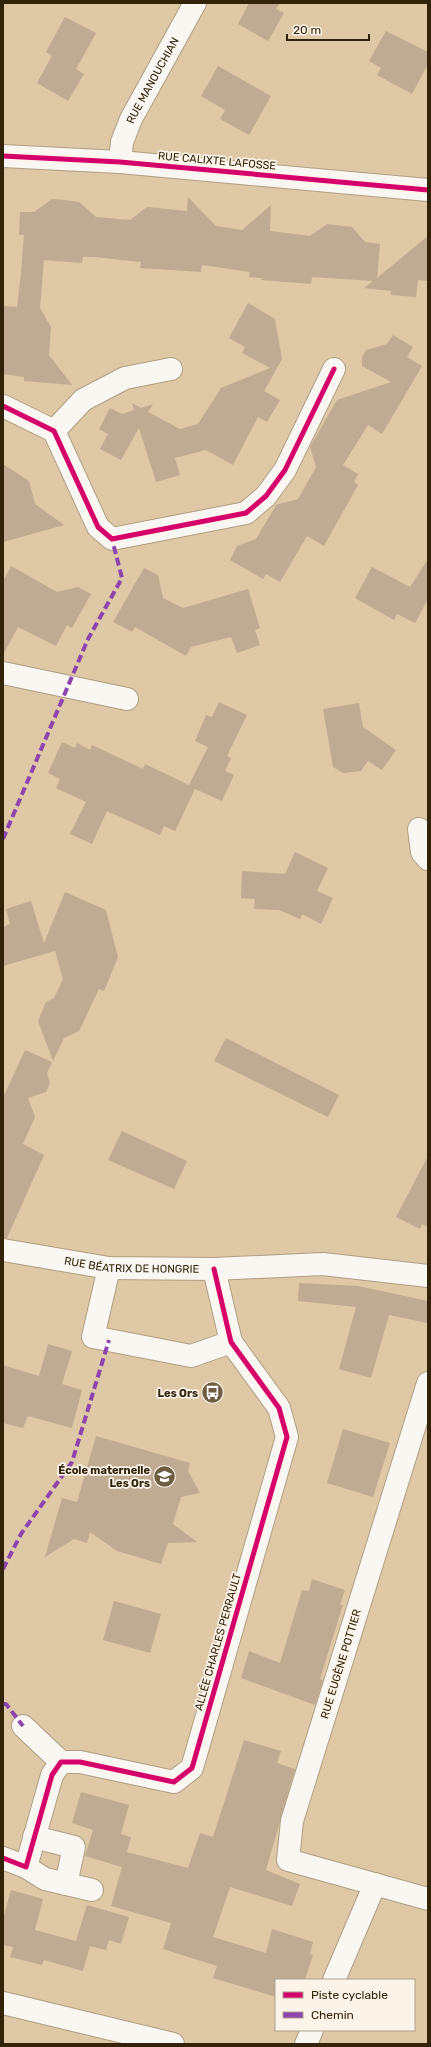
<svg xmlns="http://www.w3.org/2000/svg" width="431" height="2047" viewBox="0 0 431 2047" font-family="Rubik,sans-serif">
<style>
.building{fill:#bfaa92}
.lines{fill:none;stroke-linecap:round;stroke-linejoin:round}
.minor-casing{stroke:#af9e83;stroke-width:24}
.minor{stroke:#faf7f2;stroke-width:22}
.quiet{stroke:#8e44ad;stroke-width:4;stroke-dasharray:8 4;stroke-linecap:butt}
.cycleway-casing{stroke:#fcf4e8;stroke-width:8}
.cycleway{stroke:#d6006c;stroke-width:5}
.labels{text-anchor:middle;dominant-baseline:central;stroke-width:3.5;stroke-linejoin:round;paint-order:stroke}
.street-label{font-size:11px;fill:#322309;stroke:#fcf4e8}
.poi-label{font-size:11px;font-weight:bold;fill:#322309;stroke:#fcf4e8;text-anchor:end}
</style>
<rect width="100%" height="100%" fill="#dfc8a6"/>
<g class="building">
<path d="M249,3H280L276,9L284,13L268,41L238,24Z"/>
<path d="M65,17L96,33L76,69L84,74L68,101L37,83L52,56L46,52Z"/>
<path d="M386,31L428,52V64L412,94L377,75L381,68L369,61Z"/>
<path d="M218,66L271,96L249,135L220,119L225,110L201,96Z"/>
<path d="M188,197L216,226L242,230L271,205L270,231L310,236L327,224L352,227L365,242L380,244L377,278L428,236V281L418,280L416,297L391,295V291L364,288L373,281L312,277L311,284L261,280L262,278L249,277L250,272L202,265L201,272L140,268L141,262L94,257H83L82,263L44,260L40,308L51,327L49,355L72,385L24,381V377L3,374V306L17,307L21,273L24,235H19L20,212H34L52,199L65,200L79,202L96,217L130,220L147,207L187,211Z"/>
<path d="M248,303L275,319L282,359L264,391L280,400L267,422L258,417L233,465L206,450L175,458L180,475L156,482L139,428L121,460L100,449L108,434L99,429L110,408L122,414L134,410L132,403L141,408L153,404L148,412L180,429L198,424L221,388L270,368L242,353L245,347L229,338Z"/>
<path d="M393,335L413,347L407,357L422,366L382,434L368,425L343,465L358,474L354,482L358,485L324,546L307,536L280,582L266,574L263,579L230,560L237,546L256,539L276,505L298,499L316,467L310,447L337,400L391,382L362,366V357L366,350L387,344Z"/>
<path d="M3,464L29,481L35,504L64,525L3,542Z"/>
<path d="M428,559V599L415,623L397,614L394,620L355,598L372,567L410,587Z"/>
<path d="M11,566L57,592L78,587L91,594L72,628L67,625L56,646L18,627L3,655V581Z"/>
<path d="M144,568L158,575L163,598L183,608L248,589L260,628L255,630L260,645L237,653L231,637L191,647L186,656L135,627L132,632L113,622Z"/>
<path d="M219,702L247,715L227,756L231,758L225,771L234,775L222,801L195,789L175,831L164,826L160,835L107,811L92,844L70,834L86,802L56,788L60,779L48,773L62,742L75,748L77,743L90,750L92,745L143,769L145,764L189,785L208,747L195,741L206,715L212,717Z"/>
<path d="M359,703L363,727L396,750L382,770L368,761L361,771L343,773L333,767L323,709Z"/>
<path d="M295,852L328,868L317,891L333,898L321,924L302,914L300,919L279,910L254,909L255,899L241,898L242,871L285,874Z"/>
<path d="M65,892L106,910L118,957L104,991L99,989L79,1031L64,1038L53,1061L38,1021L46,1002L54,998L63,979L55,951L3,966V927L10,924L6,909L31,901L44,943Z"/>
<path d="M226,1038L339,1095L328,1117L214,1061Z"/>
<path d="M25,1050L52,1062L47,1073L50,1083L46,1092L28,1098L35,1117L23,1144L44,1155L7,1238H3V1098Z"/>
<path d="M122,1131L187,1161L174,1189L108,1160Z"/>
<path d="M428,1156V1227L422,1224L420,1229L396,1217Z"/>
<path d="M299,1283L358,1286L428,1301V1323L389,1315L371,1378L339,1369L356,1307L298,1301Z"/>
<path d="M48,1344L72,1351L62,1384L82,1390L72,1428L28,1416L23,1428L3,1423V1365L39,1376Z"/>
<path d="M343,1429L390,1443L373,1497L327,1483Z"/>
<path d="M96,1436L190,1463L188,1471L200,1493L181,1497L173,1524L197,1542L168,1543L161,1564L117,1551L90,1532L87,1543L74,1539L45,1557L62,1498L77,1502Z"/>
<path d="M312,1579L345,1590L340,1605H343L320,1679L323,1680L315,1705L241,1678L249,1651L280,1663L302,1590L309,1591Z"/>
<path d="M114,1601L161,1614L150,1653L103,1640Z"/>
<path d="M244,1740L281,1751L277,1763L295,1769L266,1870L300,1884L292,1906L230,1887L213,1937L266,1953L272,1929L313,1942L310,1954L313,1955L305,1980H276V1997L213,1978L217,1966L163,1949L171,1923L111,1906L122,1867L85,1856L93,1830L72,1823L81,1792L129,1805L121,1834L131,1837L127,1852L188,1868L200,1833L213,1837Z"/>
<path d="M11,1890L43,1899L35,1930L76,1941L87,1905L129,1917L121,1944L109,1940L106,1950L90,1946L83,1971L44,1960L42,1965L10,1957L13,1947L3,1945V1919Z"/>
</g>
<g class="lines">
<defs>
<g id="minor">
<path d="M3,156L120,162L428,190"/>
<path id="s1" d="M120,162L122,142L131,119L195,3"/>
<path d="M3,406L54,431L98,527L112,539L246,513L266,496L285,470L334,369"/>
<path d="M54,431L83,400L125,378L171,369"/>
<path d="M3,673L127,699"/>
<path d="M419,829L422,852L428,859"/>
<path id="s2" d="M3,1250L109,1268L214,1269L323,1264L428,1276"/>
<path d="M109,1268L93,1337L191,1356L231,1342"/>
<path d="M428,1383L292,1821L288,1860L428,1899"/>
<path d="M23,1726L61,1762"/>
<path d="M34,1837L74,1847L66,1884"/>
<path d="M3,1858L26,1867L52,1775L61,1762H80L174,1782L192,1768L287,1437L279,1408L231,1342L214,1269"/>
<path d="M26,1867L45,1879L92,1890"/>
<path d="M334,1980L375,1884"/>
<path d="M3,2003L173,2044"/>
<path d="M306,2044L312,2030"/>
</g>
</defs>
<use href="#minor" class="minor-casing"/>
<use href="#minor" class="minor"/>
<g class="quiet">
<path d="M3,839L88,639L122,578L112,539"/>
<path d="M3,1569L21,1534L72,1462L109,1340"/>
<path d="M3,1704H6L23,1726"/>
</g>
<defs>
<g id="cycleway">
<path d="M3,156L120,162L428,190"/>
<path d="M3,406L54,431L98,527L112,539L246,513L266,496L285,470L334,369"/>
<path d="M3,1858L26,1867L52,1775L61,1762H80L174,1782L192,1768L287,1437L279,1408L231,1342L214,1269"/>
</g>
</defs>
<use href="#cycleway" class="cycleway-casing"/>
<use href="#cycleway" class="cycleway"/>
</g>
<defs>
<symbol id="bus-disc" viewBox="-11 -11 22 22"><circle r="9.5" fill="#6f5d40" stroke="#fcf4e8"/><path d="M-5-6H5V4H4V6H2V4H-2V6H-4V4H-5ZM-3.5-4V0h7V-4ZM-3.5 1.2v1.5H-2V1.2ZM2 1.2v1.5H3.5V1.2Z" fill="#fff"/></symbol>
<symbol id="school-disc" viewBox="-11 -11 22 22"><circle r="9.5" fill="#6f5d40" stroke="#fcf4e8"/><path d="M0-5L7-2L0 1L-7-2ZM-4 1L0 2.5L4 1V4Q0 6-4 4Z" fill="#fff"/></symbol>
</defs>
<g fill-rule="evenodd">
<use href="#bus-disc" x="200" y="1380" width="25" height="25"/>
<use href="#school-disc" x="152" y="1464" width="25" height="25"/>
</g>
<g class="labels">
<g class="street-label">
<text stroke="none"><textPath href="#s1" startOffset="89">RUE MANOUCHIAN</textPath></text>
<text transform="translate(217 161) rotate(5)">RUE CALIXTE LAFOSSE</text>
<text stroke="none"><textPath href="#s2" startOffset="130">RUE BÉATRIX DE HONGRIE</textPath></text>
<text transform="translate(218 1642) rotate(-74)">ALLÉE CHARLES PERRAULT</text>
<text transform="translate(341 1664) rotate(-73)">RUE EUGÈNE POTTIER</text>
</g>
<g class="poi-label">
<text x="198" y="1393">Les Ors</text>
<text x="150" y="1470">École maternelle<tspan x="150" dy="13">Les Ors</tspan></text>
</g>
</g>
<rect width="431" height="2047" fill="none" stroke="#322309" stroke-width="8"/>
<rect x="275" y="1979" width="140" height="52" fill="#fcf4e8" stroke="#aba08f"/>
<rect x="283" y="1992" width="20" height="6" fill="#d6006c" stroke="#aba08f"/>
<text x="311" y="1999" font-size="12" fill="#322309">Piste cyclable</text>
<rect x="283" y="2012" width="20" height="6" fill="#8e44ad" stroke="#aba08f"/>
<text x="311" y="2019" font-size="12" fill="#322309">Chemin</text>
<path d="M287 34v6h82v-6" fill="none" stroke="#322309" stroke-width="2"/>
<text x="293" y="34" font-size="12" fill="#322309" stroke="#fcf4e8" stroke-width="3" paint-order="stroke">20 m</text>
</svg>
